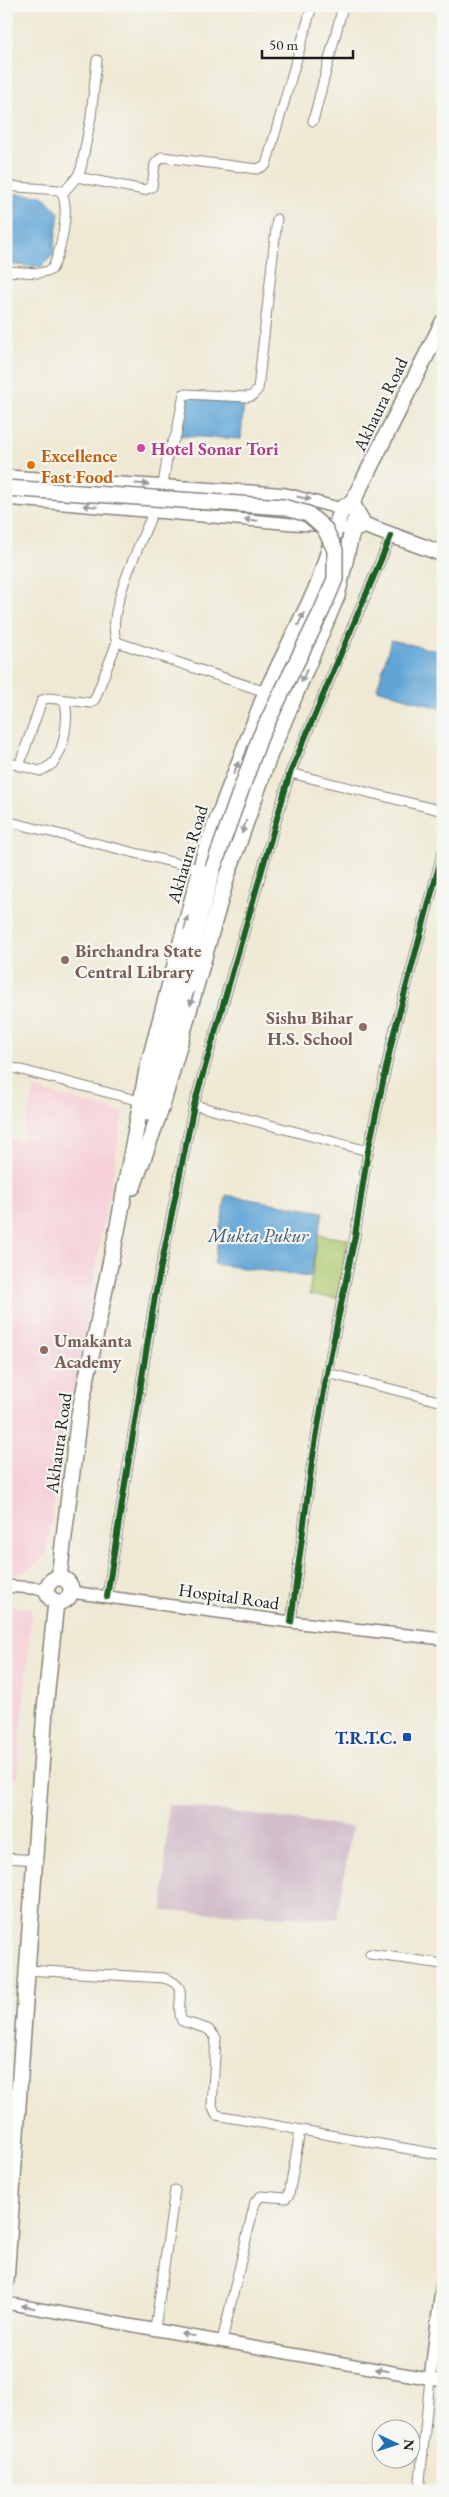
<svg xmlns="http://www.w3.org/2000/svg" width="449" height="2497" viewBox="0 0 449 2497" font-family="'EB Garamond',serif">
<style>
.built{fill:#f6cfd7}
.industrial{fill:#d1bdc9}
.green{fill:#afc96e;stroke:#667245}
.water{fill:#61a5d6;stroke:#3e6079}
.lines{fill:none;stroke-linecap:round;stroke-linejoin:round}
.minor-casing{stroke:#868278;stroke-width:11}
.tertiary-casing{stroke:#868278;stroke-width:14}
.primary-casing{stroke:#868278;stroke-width:18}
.minor{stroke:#fff;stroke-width:9}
.tertiary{stroke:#fff;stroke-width:11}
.primary{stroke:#fff;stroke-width:15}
.primary-bridge-casing{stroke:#868278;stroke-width:18;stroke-linecap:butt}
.primary-bridge{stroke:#fff;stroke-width:15}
.cycleway-casing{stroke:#f6f6f2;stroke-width:9}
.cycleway{stroke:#1b5e20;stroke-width:6}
.oneway{fill:#999}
.hotel-dot{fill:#d1479c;stroke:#f6f6f2;stroke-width:2}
.food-dot{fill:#e8710a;stroke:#f6f6f2;stroke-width:2}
.education-dot{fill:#8d6e63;stroke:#f6f6f2;stroke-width:2}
.transit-dot{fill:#1a4fb4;stroke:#f6f6f2;stroke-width:2}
.labels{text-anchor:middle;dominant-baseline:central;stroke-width:4.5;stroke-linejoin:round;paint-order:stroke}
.street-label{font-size:18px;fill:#1c1c1c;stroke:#f6f6f2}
.hotel-label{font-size:18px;font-weight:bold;fill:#b23c85;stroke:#f6f6f2;text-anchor:start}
.food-label{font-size:18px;font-weight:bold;fill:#c56008;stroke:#f6f6f2;text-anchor:start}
.education-label{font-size:18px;font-weight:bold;fill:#785e54;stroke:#f6f6f2;text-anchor:start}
.transit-label{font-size:18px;font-weight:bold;fill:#164399;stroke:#f6f6f2;text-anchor:end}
.water-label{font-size:19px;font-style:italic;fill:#3b5a70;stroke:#f6f6f2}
</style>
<rect width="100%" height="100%" fill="#f6f6f2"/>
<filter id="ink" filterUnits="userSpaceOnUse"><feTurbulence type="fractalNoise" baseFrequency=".02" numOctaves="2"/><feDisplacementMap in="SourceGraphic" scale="10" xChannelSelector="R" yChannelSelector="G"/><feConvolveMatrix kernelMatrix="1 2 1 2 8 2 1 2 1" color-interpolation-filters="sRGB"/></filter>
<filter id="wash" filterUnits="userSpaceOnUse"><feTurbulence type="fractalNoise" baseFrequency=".0096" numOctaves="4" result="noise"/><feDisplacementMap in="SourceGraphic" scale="20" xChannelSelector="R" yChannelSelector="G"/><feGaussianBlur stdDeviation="1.12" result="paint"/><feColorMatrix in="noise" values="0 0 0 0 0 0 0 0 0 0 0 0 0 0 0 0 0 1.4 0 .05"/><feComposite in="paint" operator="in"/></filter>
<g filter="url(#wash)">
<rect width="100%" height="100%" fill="#efe9d4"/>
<g class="built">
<path d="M35,1089L123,1113L45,1558L21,1574L6,1572V1137L21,1141Z"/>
<path d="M6,1605L32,1608L17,1779L6,1778Z"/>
</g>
<path class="industrial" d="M168,1804L352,1827L337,1919L163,1911Z"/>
<path class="green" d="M318,1235L348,1239L338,1298L309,1295Z"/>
<g class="water">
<path d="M6,193L43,196L59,213L53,255L41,267L6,264Z"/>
<path d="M185,394L244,401L241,439L181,436Z"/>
<path d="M391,640L443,652V709L377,689Z"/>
<path d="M226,1195L323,1212L310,1277L214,1264Z"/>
</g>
</g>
<g filter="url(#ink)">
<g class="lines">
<defs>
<g id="minor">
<path d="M313,121L343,6"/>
<path d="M77,177L144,190L152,187L155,164L162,157L257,169L266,165L312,6"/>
<path d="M6,186L59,190C73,201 60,258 51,270L39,273L6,271"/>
<path d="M63,193L77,177L81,169L91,117L97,60"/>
<path d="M163,485L168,452L176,435L184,394L247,397L252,396L258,389L277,219"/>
<path d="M153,512C142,541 104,615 117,642L266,692"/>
<path d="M6,762L40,771C44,769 51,766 54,762C64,750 70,715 64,700"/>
<path d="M19,766L42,700L49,698L91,703L95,699L117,642"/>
<path d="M290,773L443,811"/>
<path d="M6,821L200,869"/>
<path d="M6,1066L140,1101"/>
<path d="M194,1105L368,1151"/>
<path d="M327,1373L443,1402"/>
<path d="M107,1597L155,1296L194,1105L290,773L391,536"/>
<path d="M291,1622L312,1462L327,1373L355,1236L368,1151L393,1036L443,851"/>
<path d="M6,1858L36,1860"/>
<path d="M370,1954L443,1964"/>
<path d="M27,1970L164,1978C193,1987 173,2002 182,2021L208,2029L216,2038L212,2106L216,2115L443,2155"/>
<path d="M155,2329L175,2190"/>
<path d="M222,2341L255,2202L261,2196L286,2198L289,2195L300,2131"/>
<path d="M419,2491L430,2379"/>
</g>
<g id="tertiary">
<path d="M6,476L250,491L286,494L349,511"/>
<path d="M6,499L293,524L337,526L352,531"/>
<path d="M6,1586L46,1589"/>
<path d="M71,1592L291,1622L443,1639"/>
<path d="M6,2303L443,2381"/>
<path d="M430,2379L443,2273"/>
</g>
<g id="primary">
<path d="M352,503L443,322"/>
<path d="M364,525L443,554"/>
<path d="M148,1112L213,868"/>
<path d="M133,1187L162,1106L227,876L270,754L337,596L354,522"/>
<path d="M59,1577L79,1415L118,1226L147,1070L205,852L266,692L318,585L342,508L352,503L364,525L352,531"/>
<circle cx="59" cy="1590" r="12"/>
<path d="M6,2281L45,1709L56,1602"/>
</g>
</defs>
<use href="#minor" class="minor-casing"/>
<use href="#tertiary" class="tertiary-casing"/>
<use href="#primary" class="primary-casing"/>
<use href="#minor" class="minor"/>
<use href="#tertiary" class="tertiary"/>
<use href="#primary" class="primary"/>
<defs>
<path id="primary-bridge" d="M6,488L283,507L308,514L325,529L335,550V579L322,610L260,737L213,868"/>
</defs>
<use href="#primary-bridge" class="primary-bridge-casing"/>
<use href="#primary-bridge" class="primary-bridge"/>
<defs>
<g id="cycleway">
<path d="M107,1597L155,1296L194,1105L290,773L391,536"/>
<path d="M291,1622L312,1462L327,1373L355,1236L368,1151L393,1036L443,851"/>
</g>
</defs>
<use href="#cycleway" class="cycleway-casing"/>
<use href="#cycleway" class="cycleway"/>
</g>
<defs><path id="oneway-solid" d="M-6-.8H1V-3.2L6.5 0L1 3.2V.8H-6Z" transform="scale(1.25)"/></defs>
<g class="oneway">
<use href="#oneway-solid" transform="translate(142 484) rotate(3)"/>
<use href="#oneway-solid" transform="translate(304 498) rotate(12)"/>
<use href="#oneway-solid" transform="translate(90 506) rotate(-175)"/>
<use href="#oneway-solid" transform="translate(251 520) rotate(-175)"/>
<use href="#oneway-solid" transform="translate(301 619) rotate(-64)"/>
<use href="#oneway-solid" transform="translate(304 676) rotate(114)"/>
<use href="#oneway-solid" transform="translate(236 768) rotate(-68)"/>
<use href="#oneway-solid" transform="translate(244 827) rotate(109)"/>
<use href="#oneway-solid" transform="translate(186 923) rotate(-75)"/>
<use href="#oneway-solid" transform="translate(192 999) rotate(106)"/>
<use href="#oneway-solid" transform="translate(28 2307) rotate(-170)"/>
<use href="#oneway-solid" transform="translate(188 2335) rotate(-170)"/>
<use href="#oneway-solid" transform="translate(382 2370) rotate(-170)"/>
</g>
</g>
<circle class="hotel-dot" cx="141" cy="448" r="5"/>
<circle class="food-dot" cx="31" cy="465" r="5"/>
<g class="education-dot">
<circle cx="65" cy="960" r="5"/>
<circle cx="363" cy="1027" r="5"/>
<circle cx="44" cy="1350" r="5"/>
</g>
<rect class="transit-dot" x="402" y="1732" width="10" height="10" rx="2.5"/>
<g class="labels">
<g class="street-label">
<text transform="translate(380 404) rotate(-64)">Akhaura Road</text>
<text transform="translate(187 854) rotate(-73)">Akhaura Road</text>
<text transform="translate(58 1443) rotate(-82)">Akhaura Road</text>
<text transform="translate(229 1596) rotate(8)">Hospital Road</text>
</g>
<g class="hotel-label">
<text x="151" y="448">Hotel Sonar Tori</text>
</g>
<g class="food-label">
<text x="41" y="455">Excellence<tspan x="41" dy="21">Fast Food</tspan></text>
</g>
<g class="education-label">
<text x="75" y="950">Birchandra State<tspan x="75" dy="21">Central Library</tspan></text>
<text x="353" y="1017" text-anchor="end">Sishu Bihar<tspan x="353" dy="21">H.S. School</tspan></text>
<text x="54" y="1340">Umakanta<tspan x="54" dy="21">Academy</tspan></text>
</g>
<g class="transit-label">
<text x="397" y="1737">T.R.T.C.</text>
</g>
<g class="water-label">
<text x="258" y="1235">Mukta Pukur</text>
</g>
</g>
<rect width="449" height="2497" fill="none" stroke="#f6f6f2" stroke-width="25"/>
<g transform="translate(396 2444) rotate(94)"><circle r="24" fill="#f6f6f2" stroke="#9f9f9c"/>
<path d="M0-4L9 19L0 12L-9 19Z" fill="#1f6fb2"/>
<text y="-8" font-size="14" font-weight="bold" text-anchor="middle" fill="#1c1c1c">N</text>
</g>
<path d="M262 50v8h91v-8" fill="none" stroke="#1c1c1c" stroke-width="2.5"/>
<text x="269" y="50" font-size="15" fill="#1c1c1c" stroke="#f6f6f2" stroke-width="4" paint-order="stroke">50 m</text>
</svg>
